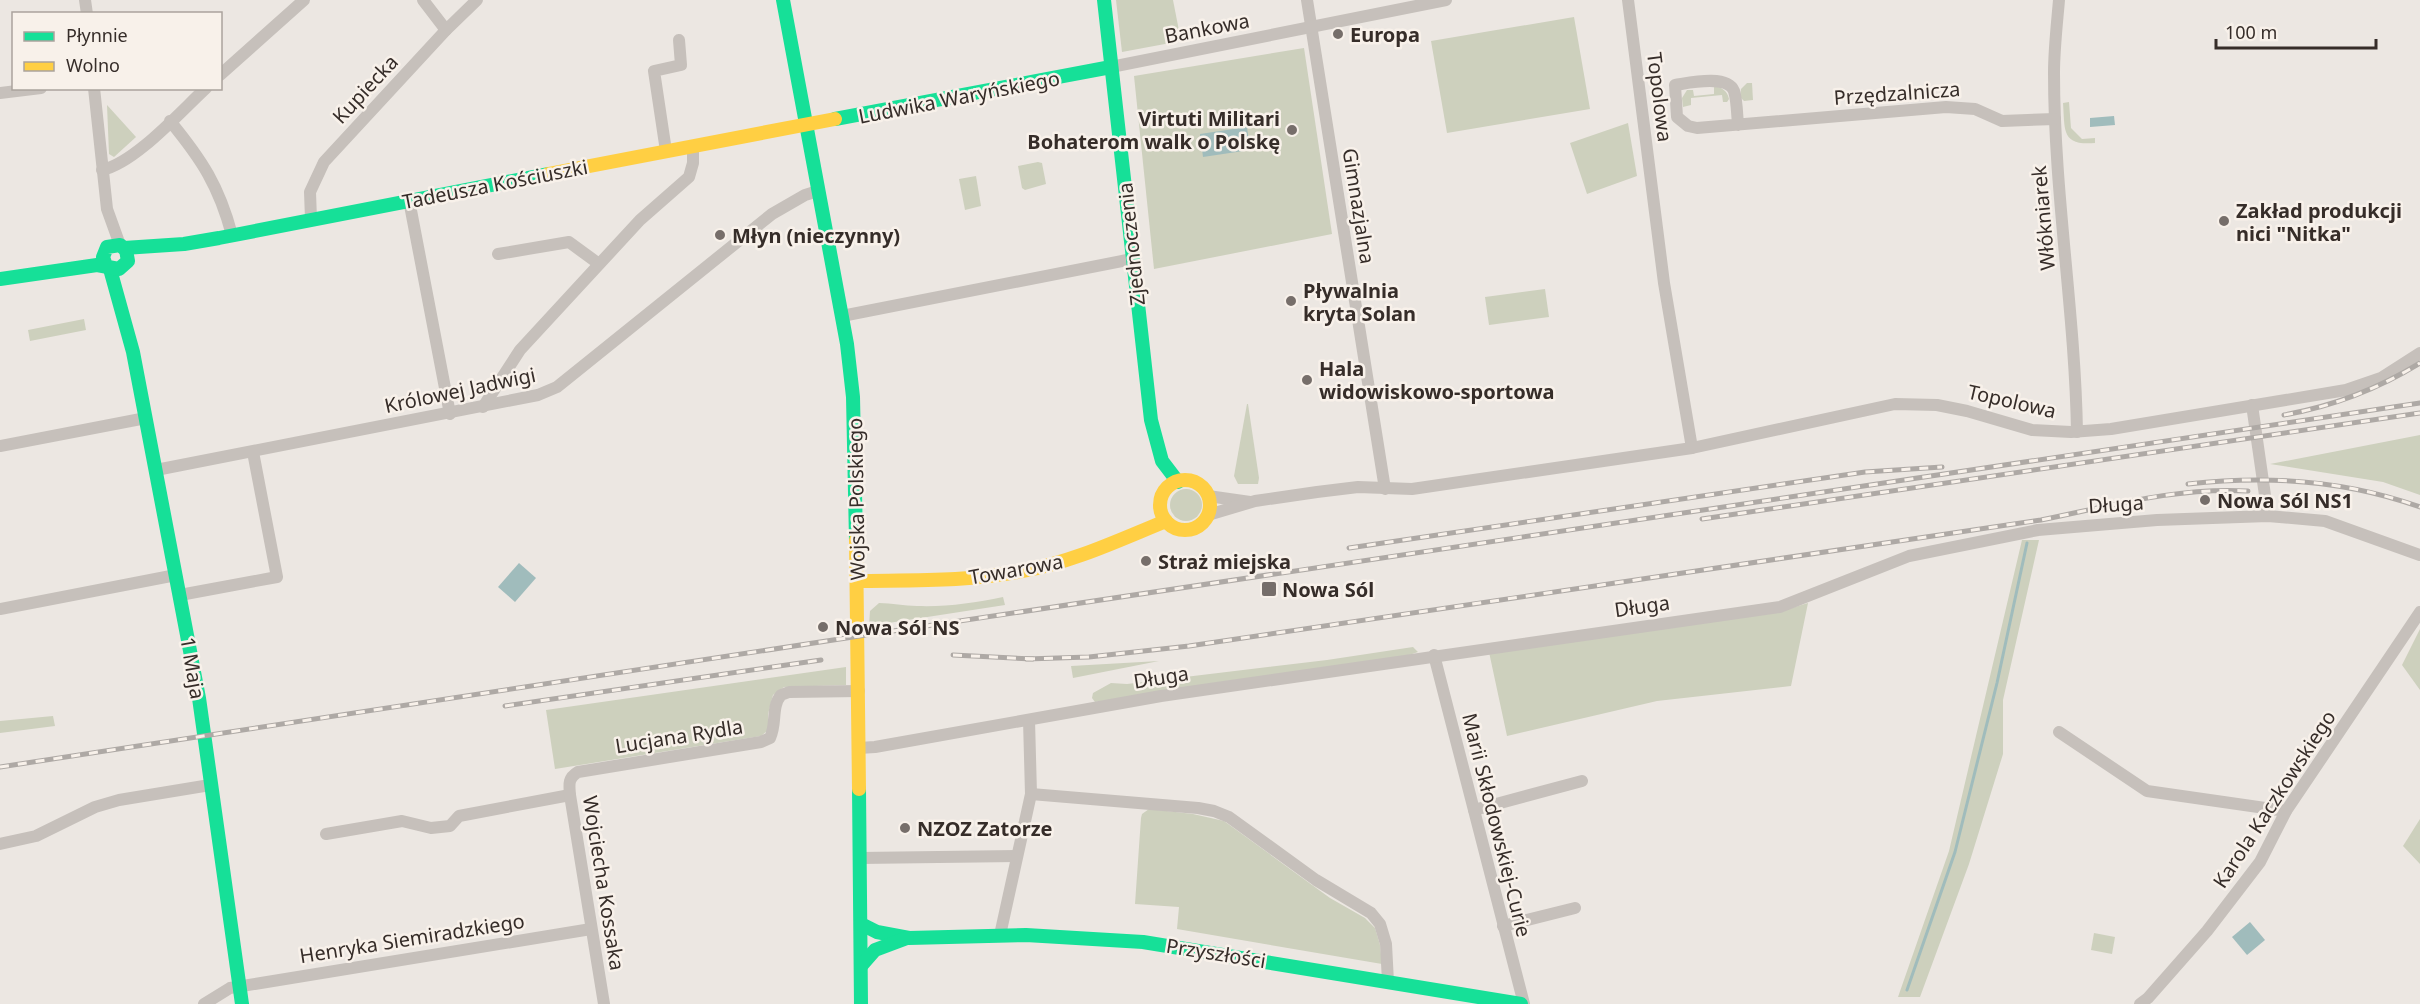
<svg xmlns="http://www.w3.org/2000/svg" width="2420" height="1004" viewBox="0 0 2420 1004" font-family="'Noto Sans',sans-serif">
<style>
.green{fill:#cdd0bd}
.water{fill:#a0bcbc}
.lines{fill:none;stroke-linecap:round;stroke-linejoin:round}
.stream{stroke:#a0bcbc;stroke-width:3}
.street{stroke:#c6c0bb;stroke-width:12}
.fast{stroke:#16e098;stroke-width:14}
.slow{stroke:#ffcf43;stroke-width:14}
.rail-casing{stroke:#aea9a5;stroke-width:5}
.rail{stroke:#f8f1ea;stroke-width:3;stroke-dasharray:9;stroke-linecap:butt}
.poi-dot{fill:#766e6a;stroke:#f8f1ea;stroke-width:2}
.labels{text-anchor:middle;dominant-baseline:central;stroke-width:5;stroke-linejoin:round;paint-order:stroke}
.street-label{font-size:20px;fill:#362d29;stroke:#f8f1ea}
.poi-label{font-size:20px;font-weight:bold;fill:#362d29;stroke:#f8f1ea;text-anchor:start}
</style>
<rect width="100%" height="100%" fill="#ece7e2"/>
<g class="green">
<path d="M1116,0H1173L1181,41L1122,52Z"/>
<path d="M1574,17L1590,109L1447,133L1431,41Z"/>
<path d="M1304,48L1332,234L1154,269L1134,76Z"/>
<path d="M1747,83H1752L1753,100L1744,101L1740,97L1741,89Z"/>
<path d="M1714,86C1722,88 1727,90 1729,99L1727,102H1723L1722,95L1691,98V105L1683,107L1682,98L1687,90H1693L1694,96L1714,94Z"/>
<path d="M2069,102L2071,128L2082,139L2095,138V143C2061,146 2065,130 2063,103Z"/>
<path d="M107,105L136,137L114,157L109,154Z"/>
<path d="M1628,123L1637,176L1587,194L1570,143Z"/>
<path d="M1038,162L1042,163L1046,184L1025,190L1022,188L1018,166Z"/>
<path d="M976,176L981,206L965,210L959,179Z"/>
<path d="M1545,289L1549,317L1489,325L1485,297Z"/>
<path d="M84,319L86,330L30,341L28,330Z"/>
<path d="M1247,404H1248L1259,478L1258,484H1238L1234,476Z"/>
<path d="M2420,435V495L2383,482L2270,464Z"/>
<circle cx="1186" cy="505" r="16"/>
<path d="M2022,540H2039L2003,700V754L1969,864L1920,997H1898L1949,851Z"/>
<path d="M1003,597L1005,605L869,626L870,611L879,603C892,603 904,606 917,606C947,607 974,603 1003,597Z"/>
<path d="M1808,603L1791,686L1657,701L1507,736L1489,652L1785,610Z"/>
<path d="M2420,629V690L2402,665Z"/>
<path d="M1413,647L1418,652L1409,655L1095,702L1092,698L1093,693L1111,683L1127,684L1327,660Z"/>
<path d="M1159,661L1073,678L1071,666Z"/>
<path d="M846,667V685L784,687L773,695L768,714V730L761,736L555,769L546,710Z"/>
<path d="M53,716L55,726L0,733V721Z"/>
<path d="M1149,809L1193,814L1224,821L1330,898L1365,918L1375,928L1380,945L1382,964L1177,929L1179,907L1135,904L1141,818L1142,814Z"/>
<path d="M2420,819V864L2403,846Z"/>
<path d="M2094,933L2115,937L2112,954L2091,950Z"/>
</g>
<g class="water">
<path d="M2114,116L2115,125L2090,127V118Z"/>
<path d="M1247,127L1250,150L1203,157L1200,134Z"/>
<path d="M519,563L536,578L515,602L498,587Z"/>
<path d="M2250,922L2265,940L2247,955L2232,937Z"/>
</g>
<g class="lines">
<path class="stream" d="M1907,990L1955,852L1997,683L2027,543"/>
<g class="street">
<path d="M85,0L87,14"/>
<path d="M423,0L446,30"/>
<path d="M1307,0L1385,489"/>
<path d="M1628,0L1664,283L1692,448"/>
<path d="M2059,0C2057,24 2054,49 2054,73C2054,193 2075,312 2077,432"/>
<path d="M1111,67L1446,0"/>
<path d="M220,75L304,0"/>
<path d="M94,88L107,209L120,245"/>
<path d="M0,93L41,88"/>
<path d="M170,121C202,160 219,186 232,235"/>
<path d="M1738,125C1737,114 1737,100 1734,91C1727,74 1689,83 1675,85L1677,117L1688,126L1697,128L1946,107L1975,109L2002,121L2055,119"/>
<path d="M666,151L654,71L681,65L679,40"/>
<path d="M102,170C135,163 180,112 206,88"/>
<path d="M409,200L450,414"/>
<path d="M311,219L310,192L324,162L446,30L477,0"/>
<path d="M498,254L569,242L599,264"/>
<path d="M842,316L1132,259"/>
<path d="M2252,405L2268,516"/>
<path d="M483,407L520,350L640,220L689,177L693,163V146"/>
<path d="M0,446L146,418"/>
<path d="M156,470L538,395L557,387L772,214L805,195L818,191"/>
<path d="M1208,496L1250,502"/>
<path d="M1208,515L1255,501L1317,492L1358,487L1412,489L1692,448L1895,404L1937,405L1967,411L2032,430L2071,432L2111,429L2346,390L2381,378L2420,353"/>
<path d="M180,595L277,577L253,452"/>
<path d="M0,609L176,575"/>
<path d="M1434,655L1524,1004"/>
<path d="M1029,720L1031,794"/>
<path d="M2059,732L2147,791L2286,811"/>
<path d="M859,748L875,747L1161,696L1780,607L1909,556L2038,530L2157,520L2268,516L2325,521L2420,555"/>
<path d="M1474,810L1582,781"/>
<path d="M326,834L402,821L431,828L450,826L459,816L570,795"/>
<path d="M0,844L36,836L95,807L119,800L210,785"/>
<path d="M860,858L1017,856"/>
<path d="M1503,926L1575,908"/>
<path d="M1000,935L1031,794L1198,808L1214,811L1229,817L1316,880L1371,913L1380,924L1386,944L1388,982"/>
<path d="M204,1004L230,988L591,929"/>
<path d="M604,1004L570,795C569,784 568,778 578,772L761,742L770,738C777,724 771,707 781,695L789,692L859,691"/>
<path d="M2140,1004L2148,998L2207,931L2260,862L2286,811L2420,612"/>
</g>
<g class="fast">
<path d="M783,0L847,344L853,397L856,540"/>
<path d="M1104,0L1151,420L1162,461L1178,482"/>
<path d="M835,119L1111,67"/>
<path d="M124,248L184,244L219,238L548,174"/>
<path d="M110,269L133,352L199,698L242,1004"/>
<path d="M0,279L97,265L119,269L128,261L126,250L120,245L107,247L103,257L106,266"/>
<path d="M859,789L861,1004"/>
<path d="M861,924L877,932L909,938L1026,935L1143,942L1521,1004"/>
<path d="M861,966L875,950L907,938"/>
</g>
<g class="slow">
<path d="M548,174L835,119"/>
<circle cx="1185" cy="505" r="25"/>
<path d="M856,540L859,789"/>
<path d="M857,581C912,580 968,582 1023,571C1073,562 1119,540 1166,521"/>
</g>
<defs>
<g id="rail">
<path d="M2284,415C2334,406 2378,389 2420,363"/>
<path d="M2188,484C2267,475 2345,480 2420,507"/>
<path d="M1702,519L2420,413"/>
<path d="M1349,548L1865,472L1942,467"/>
<path d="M953,655L1033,659"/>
<path d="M1026,659L1089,657L1189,646L2041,520C2110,506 2176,487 2248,491"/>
<path d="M505,706L821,660"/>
<path d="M0,767L866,635L2420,403"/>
</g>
</defs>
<use href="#rail" class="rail-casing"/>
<use href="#rail" class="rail"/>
</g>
<g class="poi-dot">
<circle cx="1338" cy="34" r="6"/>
<circle cx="1292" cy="130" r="6"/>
<circle cx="2224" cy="221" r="6"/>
<circle cx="720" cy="235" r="6"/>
<circle cx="1291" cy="301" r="6"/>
<circle cx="1307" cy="380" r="6"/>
<circle cx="2205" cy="500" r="6"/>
<circle cx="1146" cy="561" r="6"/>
<rect x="1261" y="581" width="16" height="16" rx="3"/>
<circle cx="823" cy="627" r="6"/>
<circle cx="905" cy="828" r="6"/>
</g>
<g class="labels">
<g class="street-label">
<text transform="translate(1207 28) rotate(-11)">Bankowa</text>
<text transform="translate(365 89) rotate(-47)">Kupiecka</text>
<text transform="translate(1897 93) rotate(-4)">Przędzalnicza</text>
<text transform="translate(959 97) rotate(-11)">Ludwika Waryńskiego</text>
<text transform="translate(1660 97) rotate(83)">Topolowa</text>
<text transform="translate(495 184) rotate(-11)">Tadeusza Kościuszki</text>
<text transform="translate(1359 206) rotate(81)">Gimnazjalna</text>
<text transform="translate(2043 218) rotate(-95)">Włókniarek</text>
<text transform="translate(1131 244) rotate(-96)">Zjednoczenia</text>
<text transform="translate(460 390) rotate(-12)">Królowej Jadwigi</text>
<text transform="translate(2012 401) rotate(13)">Topolowa</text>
<text transform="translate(856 499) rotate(-91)">Wojska Polskiego</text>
<text transform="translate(2116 504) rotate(-4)">Długa</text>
<text transform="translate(1016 569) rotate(-10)">Towarowa</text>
<text transform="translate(1642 606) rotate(-8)">Długa</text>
<text transform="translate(193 668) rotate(80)">1 Maja</text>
<text transform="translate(1161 677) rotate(-9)">Długa</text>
<text transform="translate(679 736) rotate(-9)">Lucjana Rydla</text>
<text transform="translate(2274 799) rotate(-57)">Karola Kaczkowskiego</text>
<text transform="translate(1497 825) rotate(76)">Marii Skłodowskiej-Curie</text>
<text transform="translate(604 883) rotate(81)">Wojciecha Kossaka</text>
<text transform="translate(412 938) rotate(-9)">Henryka Siemiradzkiego</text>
<text transform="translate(1216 953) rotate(9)">Przyszłości</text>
</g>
<g class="poi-label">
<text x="1350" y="34">Europa</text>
<text x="1280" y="118" text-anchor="end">Virtuti Militari<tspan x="1280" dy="23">Bohaterom walk o Polskę</tspan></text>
<text x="2236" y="210">Zakład produkcji<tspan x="2236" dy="23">nici "Nitka"</tspan></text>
<text x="732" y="235">Młyn (nieczynny)</text>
<text x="1303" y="290">Pływalnia<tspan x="1303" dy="23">kryta Solan</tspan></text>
<text x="1319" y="368">Hala<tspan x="1319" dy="23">widowiskowo-sportowa</tspan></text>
<text x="2217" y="500">Nowa Sól NS1</text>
<text x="1158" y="561">Straż miejska</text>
<text x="1282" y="589">Nowa Sól</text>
<text x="835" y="627">Nowa Sól NS</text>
<text x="917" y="828">NZOZ Zatorze</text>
</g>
</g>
<rect x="12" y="12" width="210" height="78" fill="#f8f1ea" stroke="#aaa39d" stroke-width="1.5"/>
<rect x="24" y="32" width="30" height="9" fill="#16e098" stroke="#aaa39d" stroke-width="1.5"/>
<text x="66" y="42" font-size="18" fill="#362d29">Płynnie</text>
<rect x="24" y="62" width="30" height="9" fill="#ffcf43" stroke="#aaa39d" stroke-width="1.5"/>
<text x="66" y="72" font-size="18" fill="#362d29">Wolno</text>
<path d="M2216 39v9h160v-9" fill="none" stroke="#362d29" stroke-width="3"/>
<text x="2225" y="39" font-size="18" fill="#362d29" stroke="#f8f1ea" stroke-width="4.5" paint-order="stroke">100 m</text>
</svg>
